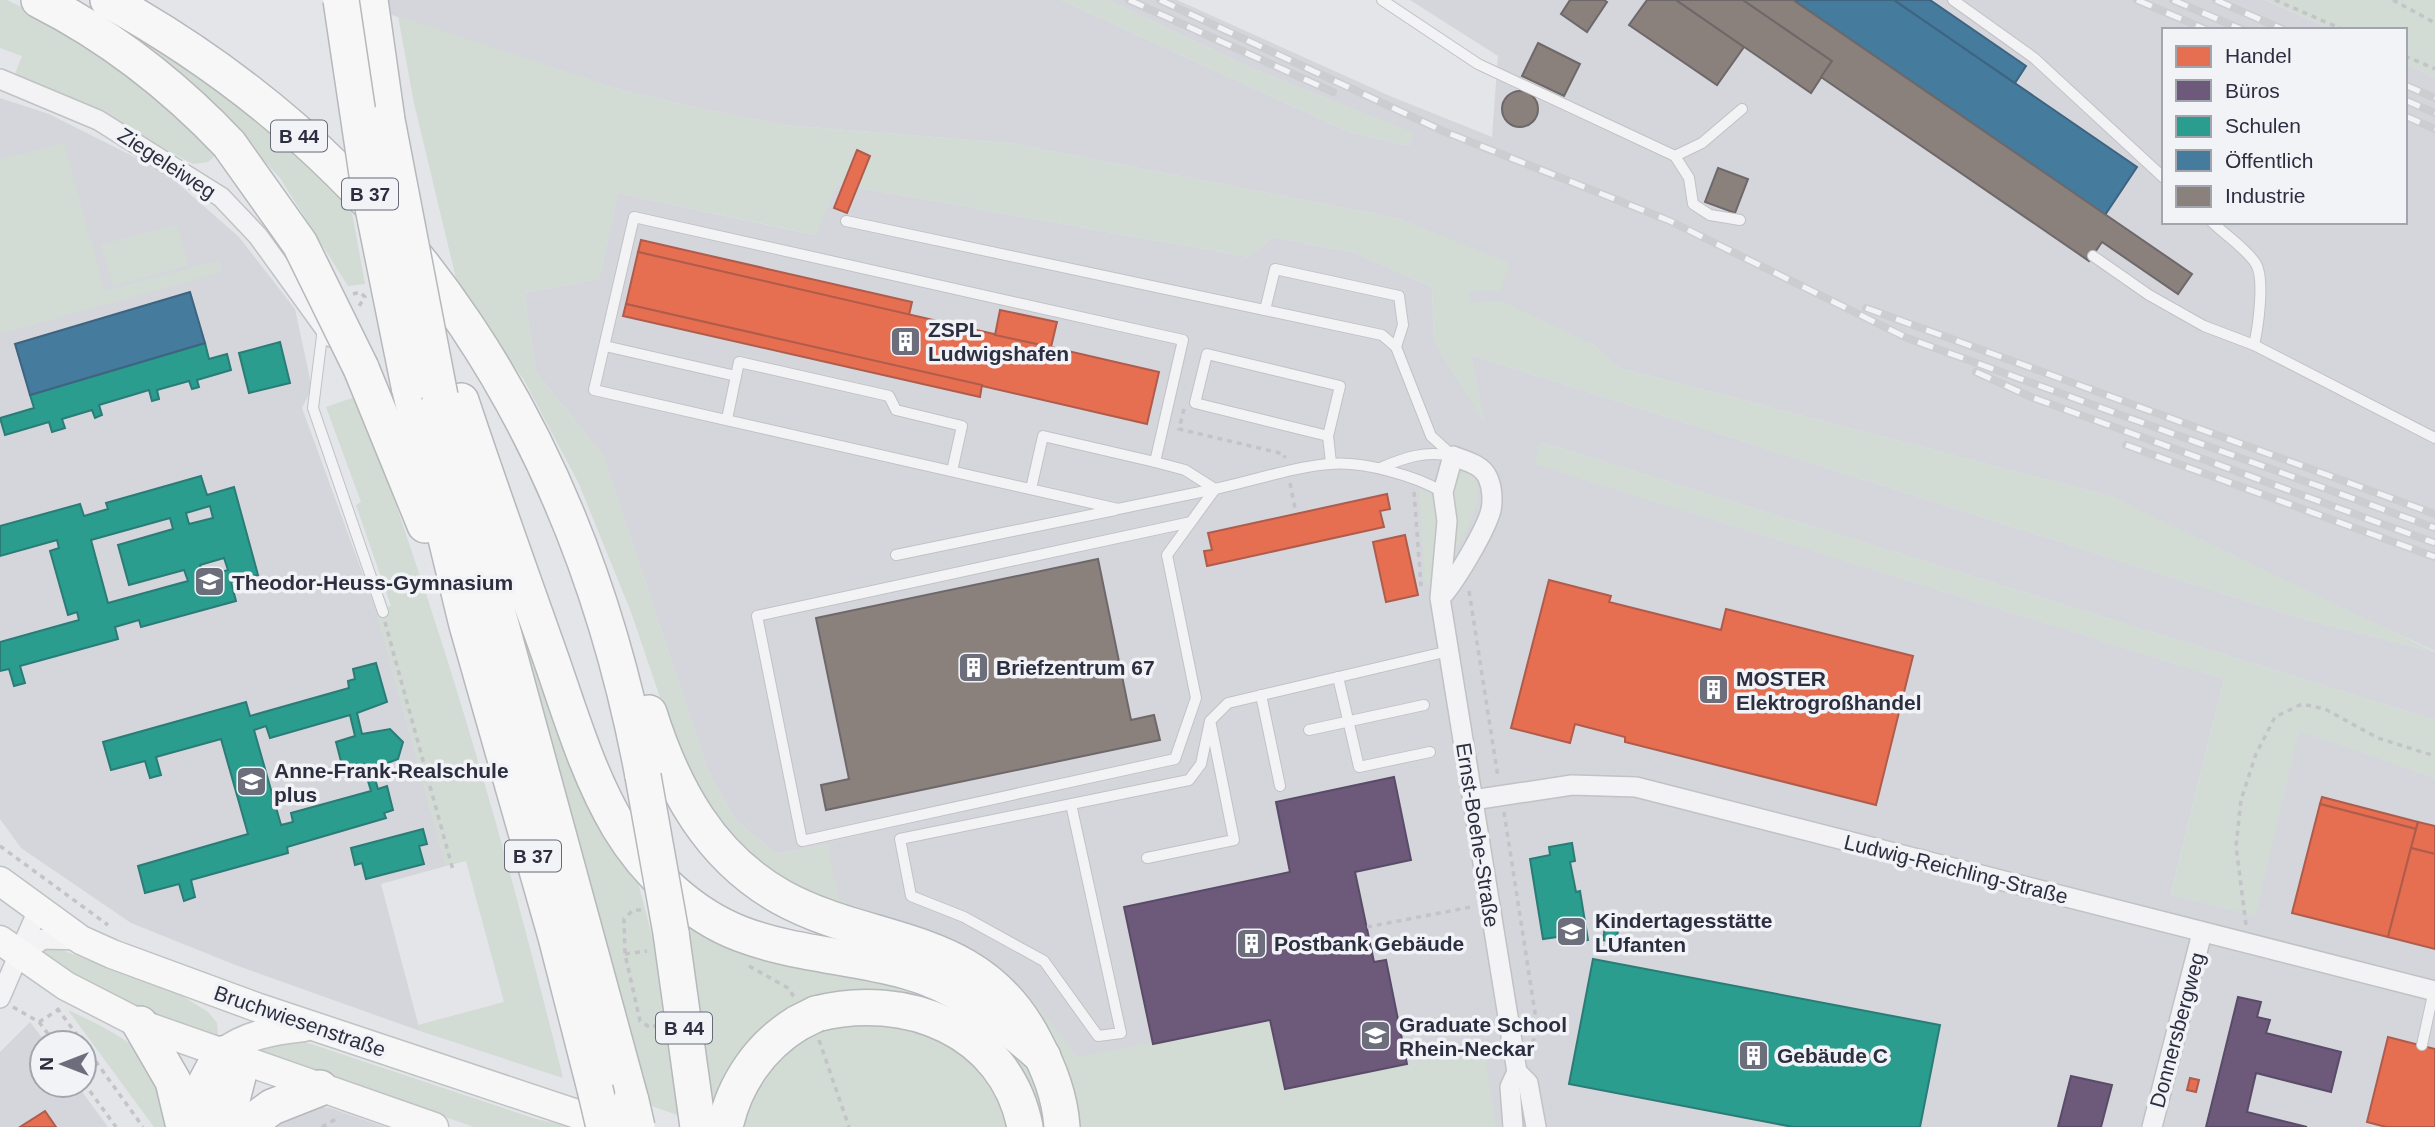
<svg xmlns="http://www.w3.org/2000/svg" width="2435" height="1127" viewBox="0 0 2435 1127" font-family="Arial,sans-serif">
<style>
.built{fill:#d4d6dc}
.green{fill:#d2dbd4}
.shops{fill:#e76f51;stroke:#af5c4c;stroke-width:2}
.offices{fill:#6d597a;stroke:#5a4c69;stroke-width:2}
.schools{fill:#2a9d8f;stroke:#2b7c77;stroke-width:2;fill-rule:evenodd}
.public{fill:#457b9d;stroke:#3e6481;stroke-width:2}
.industry{fill:#8a817c;stroke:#6e686a;stroke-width:2}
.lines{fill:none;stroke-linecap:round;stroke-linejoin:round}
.lane-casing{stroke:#c0c2c4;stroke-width:12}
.street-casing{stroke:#c0c2c4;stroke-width:22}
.secondary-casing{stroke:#c0c2c4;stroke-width:31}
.highway-casing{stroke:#b6b8bc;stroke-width:38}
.path{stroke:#c3c3c8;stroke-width:3.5;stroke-dasharray:5 5;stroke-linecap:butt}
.lane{stroke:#f3f3f5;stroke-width:10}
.street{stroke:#f3f3f5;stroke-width:19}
.secondary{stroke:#f7f7f7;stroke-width:28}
.highway{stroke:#f7f7f7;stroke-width:35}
.rail-casing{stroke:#cccdd0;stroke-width:8}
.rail{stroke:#f2f3f7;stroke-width:5;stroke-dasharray:16;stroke-linecap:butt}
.highway-bridge-casing{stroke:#b6b8bc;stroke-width:38;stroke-linecap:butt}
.highway-bridge{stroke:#f7f7f7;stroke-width:35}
.labels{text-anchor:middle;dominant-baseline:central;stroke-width:7;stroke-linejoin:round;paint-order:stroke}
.shield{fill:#f2f3f7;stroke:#676a77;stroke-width:2}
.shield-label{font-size:19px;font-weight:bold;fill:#2c2f40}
.street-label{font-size:21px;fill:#2c2f40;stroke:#f2f3f7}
.poi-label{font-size:21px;font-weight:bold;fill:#2c2f40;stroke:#f2f3f7;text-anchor:start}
</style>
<rect width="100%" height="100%" fill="#e3e5e8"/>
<g class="built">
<path d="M346,0H1061L1349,132L1409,146L1413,133L1249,67L1108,0H1177L1390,96L1492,137L1498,56L1410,0H2265L2334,30H2164V222H2405V63L2435,78V651L2276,578L2113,497L1620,368L1592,344L1469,302L1456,242L1397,218L1009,143L784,125L703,109L624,91Z"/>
<path d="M0,98L49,114L166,173L239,237L295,309L312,388L302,408L376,610L446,866L381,884L420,1031L238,966L131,923L21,848L0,819Z"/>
<path d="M837,184L1249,257L1273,237L1355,253L1432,287L1434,341L1484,422L1471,355L2303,619L2435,652V720L1541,442L1535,464L2224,679L2171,894L2255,915L2299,730L2435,778V1127H1092L1077,1057L974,952L838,899L827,844L777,854L736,821L708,771L603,455L536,372L524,293L599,279L618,193L815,235Z"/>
<path d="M30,1022L46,1043H42V1085H77L108,1127H0V1052Z"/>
<path d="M313,1106L330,1108L385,1127H257Z"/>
</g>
<g class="green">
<path d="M0,0H7L39,16L126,71L217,154L208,162L193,164L98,113L15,74L22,56L0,48Z"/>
<path d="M1061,0H1108L1249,67L1414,133L1409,146L1349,132Z"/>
<path d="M2266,0H2435V78L2405,63V30H2334Z"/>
<path d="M398,16L624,91L703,109L784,125L1009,143L1397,218L1510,263L1501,291H1469L1470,302L1502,301L1592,344L1620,368L2113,497L2435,652L2303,619L1471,355L1485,425L1434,341L1432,287L1355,253L1273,237L1249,257L837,184L816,235L618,193L599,279L524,293L536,372L603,455L708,771L736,821L777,854L827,844L839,899L974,952C1023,981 1044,1013 1077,1057L1270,1020L1285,1089L1484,1047L1496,1127H1081L1076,1097L1053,1046L837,909L752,864L685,771L631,612L579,484L524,380L459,291L414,103Z"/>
<path d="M133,29L175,55L349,196L365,284L348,286L280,178L240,136L128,39Z"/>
<path d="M64,143L105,291L219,260L222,272L0,334V160Z"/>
<path d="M177,224L189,265L113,286L101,245Z"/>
<path d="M355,397C383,462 404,529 427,597C479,755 523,916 563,1078L420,1031L418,1025L504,1002L466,861L446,866L376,610L391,606L356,505L361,502L326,407Z"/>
<path d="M464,435L637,878L665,987L683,1117L646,1104Z"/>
<path d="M1541,442L2435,720V778L2299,731L2255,916L2171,895L2224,679L1534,464Z"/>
<path d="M1466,471L1477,475C1482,507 1466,535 1448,561L1450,499L1457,474Z"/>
<path d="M1419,489C1425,491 1434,495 1437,502C1446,517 1434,569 1432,587L1425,584Z"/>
<path d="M685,922L912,983L971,1010L1036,1075L1052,1127H1043C1040,1073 956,1008 908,994C883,987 852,993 828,995L709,1122Z"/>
<path d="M51,946L182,996L208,1012L217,1023L218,1036C154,1022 90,990 37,951Z"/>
<path d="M68,1010C127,1038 165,1055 170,1127H154Z"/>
<path d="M894,1015L968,1050L1005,1106L1008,1127H737L761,1071L803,1032Z"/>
<path d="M296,1039L536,1119L574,1127H474L256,1051L262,1043Z"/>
</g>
<g class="shops">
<path d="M857,150L870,156L847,213L834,208Z"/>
<path d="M641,240L912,302L909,315L638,252Z"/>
<path d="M638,252L1159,372L1147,424L626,304Z"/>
<path d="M626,304L982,385L980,397L623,316Z"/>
<path d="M1000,310L1057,322L1051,347L995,335Z"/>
<path d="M1387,494L1390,509L1380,511L1384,527L1207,566L1204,551L1212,550L1208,533Z"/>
<path d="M1405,535L1418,595L1386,602L1373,542Z"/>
<path d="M1549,580L1611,596L1609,602L1721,630L1726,609L1913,656L1876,805L1625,742V737L1575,724L1570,743L1511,728Z"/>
<path d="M2322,797L2418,822L2416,829L2320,804Z"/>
<path d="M2320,804L2416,829L2388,937L2292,913Z"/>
<path d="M2418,822L2435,826V854L2411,848Z"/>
<path d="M2411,848L2435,854V949L2388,937Z"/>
<path d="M2388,1037L2435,1049V1127H2386L2367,1122Z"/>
<path d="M2190,1078L2199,1080L2196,1092L2187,1090Z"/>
<path d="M45,1111L56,1127H20Z"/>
</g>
<g class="offices">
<path d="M1394,777L1411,860L1355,872L1374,962L1386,960L1407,1064L1285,1089L1270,1020L1153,1044L1124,907L1290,872L1276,802Z"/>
<path d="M2238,997L2261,1002L2257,1017L2270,1020L2266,1033L2341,1052L2331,1092L2256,1073L2247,1112L2307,1127H2206Z"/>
<path d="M2071,1076L2112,1085L2101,1127H2058Z"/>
</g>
<g class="schools">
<path d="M280,342L290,383L249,393L239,353Z"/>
<path d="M205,343L209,359L227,354L231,370L197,380L199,387L192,389L189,381L157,390L159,399L152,401L149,390L99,405L102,415L95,418L92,410L62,419L65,428L52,432L49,422L5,435L0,418L34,408L30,395Z"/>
<path d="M201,476L207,495L234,487L258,575L231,582L236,601L141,627L139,620L115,627L118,639L20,666L25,683L14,686L9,669L0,671V642L79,620L77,612L68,615L50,551L59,548L57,540L0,556V526L80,504L84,516L108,509L106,503ZM210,506L213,518L189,524L186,513ZM170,518L173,529L118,545L129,585L184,570L188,581L108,603L91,540ZM224,558L228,570L204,577L200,565Z"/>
<path d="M376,663L387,702L357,713L362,734L390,729L403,742L398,759L372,769L378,789L387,786L393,810L384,813L386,818L287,847L288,853L191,880L195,897L184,901L179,884L145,893L138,866L248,834L221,739L156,757L161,775L150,778L145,761L111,770L103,742L246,702L250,716L349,688L348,681L355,679L353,669ZM350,715L355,736L336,742L345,777L365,771L371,791L291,813L293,822L281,825L254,730L266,726L270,738Z"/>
<path d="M423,829L427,844L419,846L424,864L366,879L362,863L355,865L351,848Z"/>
<path d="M1572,843L1575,861L1570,862L1576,892L1580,891L1588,940L1565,944L1564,936L1543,939L1530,859L1550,855L1549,847Z"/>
<path d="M1606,921L1619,924L1616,943L1603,940Z"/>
<path d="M1593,959L1940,1025L1920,1127H1793L1569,1084Z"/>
</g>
<g class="public">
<path d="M1793,0H1894L2137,167L2105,215Z"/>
<path d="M1894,0H1930L2026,66L2015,83Z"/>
<path d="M190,292L205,343L30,395L15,344Z"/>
</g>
<g class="industry">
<path d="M1570,0H1604L1607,2L1587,32L1561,14Z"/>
<path d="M1647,0H1676L1744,47L1717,85L1629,25Z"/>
<path d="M1676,0H1743L1832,61L1811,93Z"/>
<path d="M1743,0H1793L2192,274L2178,294L2102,242L2089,261L1821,77L1832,61Z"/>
<path d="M1538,43L1580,64L1564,96L1522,76Z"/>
<circle cx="1520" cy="109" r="18"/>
<path d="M1718,168L1748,179L1735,213L1705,202Z"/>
<path d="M1098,559L1131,720L1154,715L1160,740L826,810L821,785L849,779L816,618Z"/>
</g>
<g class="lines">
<defs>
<g id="lane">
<path d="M1382,0L1478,64L1675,156L1689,178L1693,204L1710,215L1740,220"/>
<path d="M1953,0L2034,58L2164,178"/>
<path d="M1675,156L1702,143L1742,109"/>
<path d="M846,221L1382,335L1396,347L1431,436L1453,456"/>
<path d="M2212,222C2225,235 2246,248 2256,264C2265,279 2258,328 2254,345"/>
<path d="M2093,256L2149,295L2204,326L2254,345L2435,438"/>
<path d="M1265,310L1275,269L1399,296L1403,325L1396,347"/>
<path d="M323,328L313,408L383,612"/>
<path d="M605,346L736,376L739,362L889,396L896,410L962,426L952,471"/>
<path d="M727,419L736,376"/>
<path d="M1328,436L1195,403L1207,354L1340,386L1328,436L1331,463"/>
<path d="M1380,468C1404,458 1425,450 1452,456"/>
<path d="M1031,489L1043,436L1155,462"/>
<path d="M1215,489L1118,509L594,390L634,217L1183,340L1155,462L1185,470L1215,489C1253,481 1292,467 1330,464C1363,461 1416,476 1443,492"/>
<path d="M1191,522L1167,555L1196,698L1175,759L802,841L757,616L1191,522L1215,489"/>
<path d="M896,555L1115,510"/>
<path d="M1338,677L1359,767L1430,752"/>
<path d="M1261,695L1280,786"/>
<path d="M1309,730L1424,705"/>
<path d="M1071,804L1121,1033L1098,1036L1044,961L964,917L911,896L900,839L1189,780L1201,764L1210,721L1228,703L1449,651"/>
<path d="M1147,858L1234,840L1211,725"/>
<path d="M2422,1045L2434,990"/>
</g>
<g id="street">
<path d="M0,79L98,120L221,197L258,236L331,337"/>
<path d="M1440,598C1454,584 1486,530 1491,510C1493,500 1492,487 1488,478C1482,464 1465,461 1453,456L1443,492L1447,521L1440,598L1517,1072L1510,1087L1513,1127"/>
<path d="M1473,800L1572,785L1636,787L2435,991"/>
<path d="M19,956L43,939L81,940"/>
<path d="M0,998L38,910"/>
<path d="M1517,1072L1528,1083L1536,1127"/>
<path d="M2152,1127L2202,933"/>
</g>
<g id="secondary">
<path d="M0,881L81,940L112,954L256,1007L616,1127"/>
<path d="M0,940L66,986L140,1024L434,1127"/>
<path d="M221,1054C245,1035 274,1030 304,1027"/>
</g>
<g id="highway">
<path d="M39,0C112,37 173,85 229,144"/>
<path d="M108,0C412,168 580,440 643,776"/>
<path d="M370,0L387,120"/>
<path d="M361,368L425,525"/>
<path d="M409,386L467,625L556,937L595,1089"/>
<path d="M461,401C489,486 520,571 550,656C570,713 588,775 619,827C646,872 691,915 741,934C794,954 851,956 906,971C960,985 1002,1021 1043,1057"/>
<path d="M445,419L631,1101"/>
<path d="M649,713C673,789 710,857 781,897C873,948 979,931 1035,1042C1049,1069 1060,1096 1062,1127"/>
<path d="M671,933L698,1127"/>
<path d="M816,1014C905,991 1006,1029 1025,1127"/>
<path d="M140,1024L173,1081L184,1127"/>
<path d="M193,1127L202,1090L221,1054"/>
<path d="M225,1127L242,1061"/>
<path d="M245,1127L272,1107L320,1088"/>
<path d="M725,1127C734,1084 760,1046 798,1023"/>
</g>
</defs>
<use href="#lane" class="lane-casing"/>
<use href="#street" class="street-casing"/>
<use href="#secondary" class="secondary-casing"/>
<use href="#highway" class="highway-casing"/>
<g class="path">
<path d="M2275,0L2344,30"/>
<path d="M2393,0L2435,23"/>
<path d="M2405,56L2435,69"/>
<path d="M353,294L360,292L365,297L359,306"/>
<path d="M1184,409L1179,429L1284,454L1285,458"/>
<path d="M1290,483L1295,508"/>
<path d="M1414,492L1421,586"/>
<path d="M1469,591L1498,777"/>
<path d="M385,622L453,870"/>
<path d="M1504,812L1538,1032L1531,1045"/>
<path d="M0,846L108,925"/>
<path d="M641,910H633L624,919L625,954L640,1021L651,1028L658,1024"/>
<path d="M2246,925L2236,846L2241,800L2256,754L2275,717L2302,704L2325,709L2378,738L2435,756"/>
<path d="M1367,927L1471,907"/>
<path d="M625,954L647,951"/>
<path d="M749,966L788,988L794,997"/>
<path d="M13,1007L39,1022L55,1043"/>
<path d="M57,1008L83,1043"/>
<path d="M39,1022L58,1010"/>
<path d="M819,1040L849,1127"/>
<path d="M84,1045L143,1127"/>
<path d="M84,1083L116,1127"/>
<path d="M322,1127L338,1118"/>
</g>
<use href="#lane" class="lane"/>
<use href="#street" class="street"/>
<use href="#secondary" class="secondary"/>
<use href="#highway" class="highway"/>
<defs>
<g id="rail">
<path d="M1129,0L1333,92"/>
<path d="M1160,0L1443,131L1670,221L1907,338L2435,528"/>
<path d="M2137,0L2207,30"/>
<path d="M2173,0L2243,30"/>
<path d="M2216,0L2284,30"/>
<path d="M2405,85L2435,98"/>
<path d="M2405,100L2435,113"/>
<path d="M2405,116L2435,129"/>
<path d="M1866,308L2435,514"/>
<path d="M1976,372L2031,397L2435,543"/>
<path d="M2126,445L2435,557"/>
</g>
</defs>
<use href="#rail" class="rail-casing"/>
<use href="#rail" class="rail"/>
<defs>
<g id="highway-bridge">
<path d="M341,0L369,188L409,386"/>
<path d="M387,120L440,396"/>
<path d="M229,144L300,244L361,368"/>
<path d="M643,776L671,933"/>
<path d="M798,1023L816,1014"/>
<path d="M595,1089L604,1127"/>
<path d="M631,1101L637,1127"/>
</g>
</defs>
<use href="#highway-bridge" class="highway-bridge-casing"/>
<use href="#highway-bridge" class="highway-bridge"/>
</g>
<defs>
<symbol id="building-square" viewBox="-11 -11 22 22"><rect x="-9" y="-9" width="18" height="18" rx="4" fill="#6c6f7b" stroke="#f2f3f7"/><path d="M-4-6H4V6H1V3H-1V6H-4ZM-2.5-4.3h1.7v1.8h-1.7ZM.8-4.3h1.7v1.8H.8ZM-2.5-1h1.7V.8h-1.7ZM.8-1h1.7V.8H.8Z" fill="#fff"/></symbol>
<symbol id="school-square" viewBox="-11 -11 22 22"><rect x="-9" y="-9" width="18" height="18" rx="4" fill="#6c6f7b" stroke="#f2f3f7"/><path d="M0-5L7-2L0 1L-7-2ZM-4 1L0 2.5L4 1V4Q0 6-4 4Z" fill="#fff"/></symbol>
<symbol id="university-square" viewBox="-11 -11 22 22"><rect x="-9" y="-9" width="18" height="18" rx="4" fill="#6c6f7b" stroke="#f2f3f7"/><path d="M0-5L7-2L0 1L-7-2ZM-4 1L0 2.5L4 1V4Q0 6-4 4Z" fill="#fff"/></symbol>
</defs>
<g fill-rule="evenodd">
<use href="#building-square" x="888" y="324" width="35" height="35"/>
<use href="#school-square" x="192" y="564" width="35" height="35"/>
<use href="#building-square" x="956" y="650" width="35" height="35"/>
<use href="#building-square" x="1696" y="672" width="35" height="35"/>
<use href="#school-square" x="234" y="764" width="35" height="35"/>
<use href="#school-square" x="1554" y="914" width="35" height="35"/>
<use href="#building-square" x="1234" y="926" width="35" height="35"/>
<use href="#university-square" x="1358" y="1018" width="35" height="35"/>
<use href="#building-square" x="1736" y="1038" width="35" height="35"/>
</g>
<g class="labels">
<g class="shield">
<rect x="271" y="120.5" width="56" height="31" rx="5"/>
<rect x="342" y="178.5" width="56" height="31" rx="5"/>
<rect x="505" y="840.5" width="56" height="31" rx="5"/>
<rect x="656" y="1012.5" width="56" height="31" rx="5"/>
</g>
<g class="shield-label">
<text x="299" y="136">B 44</text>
<text x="370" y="194">B 37</text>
<text x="533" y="856">B 37</text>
<text x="684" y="1028">B 44</text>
</g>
<g class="street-label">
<text transform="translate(167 163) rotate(33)">Ziegeleiweg</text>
<text transform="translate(1478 835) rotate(81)">Ernst-Boehe-Straße</text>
<text transform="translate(1956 869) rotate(14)">Ludwig-Reichling-Straße</text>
<text transform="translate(300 1021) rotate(19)">Bruchwiesenstraße</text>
<text transform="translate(2177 1030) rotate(-75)">Donnersbergweg</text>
</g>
<g class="poi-label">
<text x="928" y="329">ZSPL<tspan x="928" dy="24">Ludwigshafen</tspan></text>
<text x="232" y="582">Theodor-Heuss-Gymnasium</text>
<text x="996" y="667">Briefzentrum 67</text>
<text x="1736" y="678">MOSTER<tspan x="1736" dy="24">Elektrogroßhandel</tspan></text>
<text x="274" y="770">Anne-Frank-Realschule<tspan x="274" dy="24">plus</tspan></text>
<text x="1595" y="920">Kindertagesstätte<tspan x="1595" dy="24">LUfanten</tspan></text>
<text x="1274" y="943">Postbank Gebäude</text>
<text x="1399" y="1024">Graduate School<tspan x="1399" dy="24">Rhein-Neckar</tspan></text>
<text x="1777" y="1055">Gebäude C</text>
</g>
</g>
<rect x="2162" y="28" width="245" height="196" fill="#f2f3f7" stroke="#a3a5ae" stroke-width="2"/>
<rect x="2176" y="46" width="35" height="21" fill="#e76f51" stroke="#a3a5ae" stroke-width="2"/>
<text x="2225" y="63" font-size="21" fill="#2c2f40">Handel</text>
<rect x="2176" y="80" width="35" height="21" fill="#6d597a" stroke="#a3a5ae" stroke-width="2"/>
<text x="2225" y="98" font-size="21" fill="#2c2f40">Büros</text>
<rect x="2176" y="116" width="35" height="21" fill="#2a9d8f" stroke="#a3a5ae" stroke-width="2"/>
<text x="2225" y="133" font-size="21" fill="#2c2f40">Schulen</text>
<rect x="2176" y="150" width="35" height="21" fill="#457b9d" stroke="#a3a5ae" stroke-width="2"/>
<text x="2225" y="168" font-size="21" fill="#2c2f40">Öffentlich</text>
<rect x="2176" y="186" width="35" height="21" fill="#8a817c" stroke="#a3a5ae" stroke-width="2"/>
<text x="2225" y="203" font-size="21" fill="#2c2f40">Industrie</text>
<g transform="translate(63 1064) rotate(270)"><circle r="33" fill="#f2f3f7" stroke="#a3a5ae" stroke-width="2"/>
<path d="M0-5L12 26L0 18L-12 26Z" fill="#6c6f7b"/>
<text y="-10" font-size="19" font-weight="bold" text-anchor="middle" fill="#2c2f40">N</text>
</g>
</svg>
